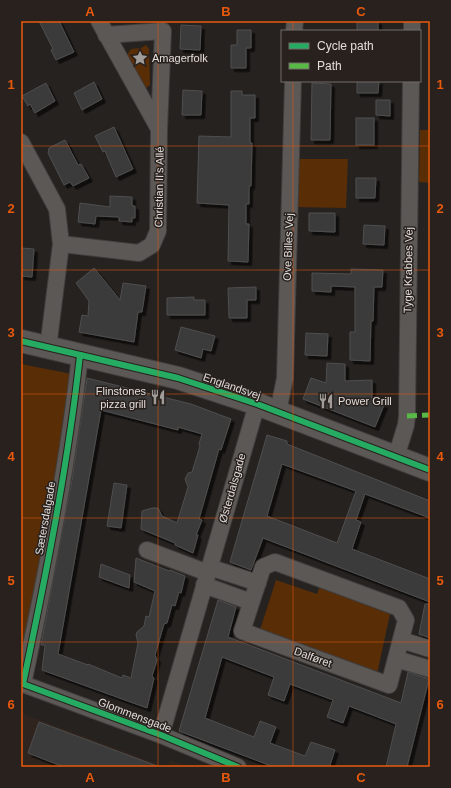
<svg xmlns="http://www.w3.org/2000/svg" width="451" height="788" viewBox="0 0 451 788" font-family="Helvetica,sans-serif">
<style>
.built{fill:#30251e}
.green{fill:#592d06}
.building{fill:#3b3a3a;stroke:#4f4e4e;fill-rule:evenodd;filter:url(#shadow)}
.lines{fill:none;stroke-linecap:round;stroke-linejoin:round}
.street-casing{stroke:#413d3c;stroke-width:18}
.secondary-casing{stroke:#413d3c;stroke-width:24}
.street{stroke:#5b5856;stroke-width:16}
.secondary{stroke:#5b5856;stroke-width:22}
.quiet{stroke:#58b947;stroke-width:5;stroke-dasharray:10 5;stroke-linecap:butt}
.cycleway-casing{stroke:#28211d;stroke-width:8}
.cycleway{stroke:#26ab63;stroke-width:6}
.grid{fill:none;stroke:#e8590c;stroke-width:1;stroke-opacity:0.55}
.labels{text-anchor:middle;dominant-baseline:central;stroke-width:3;stroke-linejoin:round;paint-order:stroke}
.poi-label{font-size:11px;fill:#e3dedc;stroke:#28211d;text-anchor:start}
.street-label{font-size:11px;fill:#e3dedc;stroke:#28211d}
.neatline{fill:none;stroke:#e8590c;stroke-width:1.5}
.grid-label{font-size:13px;text-anchor:middle;font-weight:bold;fill:#e8590c}
</style>
<defs>
<filter id="shadow"><feDropShadow dx="3.5" dy="3.5" stdDeviation="0" flood-color="#0009"/></filter>
</defs>
<rect width="100%" height="100%" fill="#252220"/>
<g class="built">
<path d="M21,713L158,764L156,767H21Z"/>
<path d="M170,760L189,767H168Z"/>
</g>
<g class="green">
<path d="M146,45L149,49L150,85L146,88L127,55L131,49L141,48Z"/>
<path d="M420,130H430V183L419,182Z"/>
<path d="M295,159H348L346,208L293,207Z"/>
<path d="M21,364L72,374L21,673Z"/>
<path d="M276,580L317,594L320,586L390,614L377,674L260,630Z"/>
</g>
<g class="building">
<path d="M39,21H59L74,52L56,60L51,50L53,49Z"/>
<rect x="357" y="21" width="21" height="10"/>
<path d="M181,25L201,26L200,50L180,49Z"/>
<path d="M237,30H251V48H246V68H231V45H237Z"/>
<path d="M357,81H379L378,93H357Z"/>
<path d="M94,82L102,99L82,110L74,93Z"/>
<path d="M46,83L55,101L35,113L30,104L28,106L22,96Z"/>
<path d="M312,83L331,84L330,140H311Z"/>
<path d="M183,90L202,91L201,115H182Z"/>
<path d="M231,91H242V95H255V118H250V143H252L251,186H249V204H246V224H249L248,262L228,261L229,205L197,203L199,136L231,137Z"/>
<path d="M376,100H390V116L376,115Z"/>
<rect x="356" y="118" width="18" height="27"/>
<path d="M114,127L133,169L116,177L105,151L103,152L95,136Z"/>
<path d="M65,140L78,165L81,164L89,178L73,186L70,182L64,185L48,153L49,148Z"/>
<path d="M356,178H376L375,198H356Z"/>
<path d="M110,196L132,197V206H135V218H132V222L119,221V217L96,216L95,224L78,222L80,203L110,207Z"/>
<path d="M309,213H335V232L309,231Z"/>
<path d="M364,225L385,226L384,245L363,244Z"/>
<path d="M21,248L34,249L32,277L21,276Z"/>
<path d="M94,268L120,300L123,283L146,286L142,312H138L134,342L79,332L82,315L88,316L89,301L76,283Z"/>
<path d="M351,269L383,270L382,287H374L373,321H371L370,361L350,360V332H355V287L331,286V292L312,291V273L351,274Z"/>
<path d="M256,287V300H247V318H229L228,288Z"/>
<path d="M194,297V300H205V315H167V298Z"/>
<path d="M181,327L215,336L211,351L203,349L201,358L175,350Z"/>
<path d="M306,333L328,334L327,356L305,355Z"/>
<path d="M327,363L345,364V381L372,380V401L384,405L375,427L303,399L311,378L326,383Z"/>
<path d="M87,378L191,404L231,419L221,450L219,449L199,519L202,520L196,535H198L193,553L175,545V543L141,529L142,511L152,508H158L162,516L177,523L188,487L185,479L188,473L192,472L200,446L199,444L202,434L178,427V430L101,410L58,654L88,665V664L122,678L123,675L131,678L138,643L136,635L137,632L144,626L146,616L149,617L155,591L134,582L136,558L169,571L170,570L185,576L181,593L179,592L175,606L172,605L167,623L164,624L155,655L157,660L152,676L154,678L147,708L42,670L45,645H41L72,480Z"/>
<path d="M267,435L287,441V444L430,501V518L365,494L356,520L361,522L352,549L430,579V602L263,538L251,570L230,562ZM282,464L356,491L337,543L267,516Z"/>
<path d="M114,483L127,485L121,528L107,526Z"/>
<path d="M101,564L130,575L129,588L99,577Z"/>
<path d="M218,600L236,607L228,637L401,703L408,672L429,679L407,767H386L396,724L349,706L343,723L327,717L333,700L290,684L284,701L268,695L274,677L222,657L205,718L254,737L260,721L276,727L270,743L305,756L311,742L335,750L330,765L331,767H274L179,731Z"/>
<path d="M425,604H430V638L419,634Z"/>
<path d="M39,722L157,766V767H64L28,753Z"/>
</g>
<g class="lines">
<defs>
<g id="street">
<path d="M99,21L159,129"/>
<path d="M294,31L295,21"/>
<path d="M412,31V21"/>
<path d="M21,142L57,209L61,244L48,348"/>
<path d="M61,244L139,253L152,245L158,231L159,129L163,31L106,35"/>
<path d="M80,355C68,465 46,575 23,684L161,735L238,767"/>
<path d="M278,412L285,378L293,81"/>
<path d="M396,457L406,425L407,416L411,81"/>
<path d="M147,550L208,573"/>
<path d="M275,562L399,608L406,620L389,685L242,631L263,567Z"/>
<path d="M209,567L258,583"/>
<path d="M204,585L251,602"/>
<path d="M401,640L430,649"/>
<path d="M396,659L430,669"/>
<path d="M161,735L257,404"/>
</g>
<path id="secondary" d="M21,341L178,378L257,404L430,470"/>
</defs>
<use href="#street" class="street-casing"/>
<use href="#secondary" class="secondary-casing"/>
<use href="#street" class="street"/>
<use href="#secondary" class="secondary"/>
<path class="quiet" d="M407,416L430,415"/>
<defs>
<g id="cycleway">
<path d="M21,341L178,378L257,404L430,470"/>
<path d="M80,355C68,465 46,575 23,684L161,735L238,767"/>
</g>
</defs>
<use href="#cycleway" class="cycleway-casing"/>
<use href="#cycleway" class="cycleway"/>
</g>
<path class="grid" d="M158,21V767M293,21V31M293,81V767M21,146H430M21,270H430M21,394H430M21,518H430M21,642H430"/>
<defs>
<symbol id="sight-bare" viewBox="-9 -9 18 18"><path d="M0-6L1.8-2.2L6-1.7L2.9 1.2L3.7 5.4L0 3.3L-3.7 5.4L-2.9 1.2L-6-1.7L-1.8-2.2Z" fill="#a09c9a" stroke="#28211d" stroke-width="2.5" paint-order="stroke"/></symbol>
<symbol id="restaurant-bare" viewBox="-9 -9 18 18"><path d="M-5-6h1v4h1v-4h1v4h1v-4h1v5L-1.5 .5V6h-2V.5L-5-1ZM5-6V6H3V1.5H1.5Q1.5-4 5-6Z" fill="#a09c9a" stroke="#28211d" stroke-width="2.5" paint-order="stroke"/></symbol>
</defs>
<g fill-rule="evenodd">
<use href="#sight-bare" x="129" y="47" width="22" height="22"/>
<use href="#restaurant-bare" x="147" y="386" width="22" height="22"/>
<use href="#restaurant-bare" x="315" y="390" width="22" height="22"/>
</g>
<g class="labels">
<g class="poi-label">
<text x="152" y="58">Amagerfolk</text>
<text x="146" y="391" text-anchor="end">Flinstones<tspan x="146" dy="13">pizza grill</tspan></text>
<text x="338" y="401">Power Grill</text>
</g>
<g class="street-label">
<text transform="translate(159 187) rotate(-89)">Christian II's Allé</text>
<text transform="translate(288 247) rotate(-88)">Ove Billes Vej</text>
<text transform="translate(408 270) rotate(-89)">Tyge Krabbes Vej</text>
<text transform="translate(232 386) rotate(19)">Englandsvej</text>
<text transform="translate(232 488) rotate(-74)">Østerdalsgade</text>
<text transform="translate(45 518) rotate(-80)">Sætersdalgade</text>
<text transform="translate(313 657) rotate(20)">Dalføret</text>
<text transform="translate(135 715) rotate(21)">Glommensgade</text>
</g>
</g>
<rect width="451" height="788" fill="none" stroke="#28211d" stroke-width="44"/>
<rect x="281" y="30" width="140" height="52" fill="#28211d" stroke="#736d69"/>
<rect x="289" y="43" width="20" height="6" fill="#26ab63" stroke="#736d69"/>
<text x="317" y="50" font-size="12" fill="#e3dedc">Cycle path</text>
<rect x="289" y="63" width="20" height="6" fill="#58b947" stroke="#736d69"/>
<text x="317" y="70" font-size="12" fill="#e3dedc">Path</text>
<rect x="22" y="22" width="407" height="744" class="neatline"/>
<g class="grid-label">
<text x="90" y="16">A</text>
<text x="226" y="16">B</text>
<text x="361" y="16">C</text>
<text x="11" y="89">1</text>
<text x="440" y="89">1</text>
<text x="11" y="213">2</text>
<text x="440" y="213">2</text>
<text x="11" y="337">3</text>
<text x="440" y="337">3</text>
<text x="11" y="461">4</text>
<text x="440" y="461">4</text>
<text x="11" y="585">5</text>
<text x="440" y="585">5</text>
<text x="11" y="709">6</text>
<text x="440" y="709">6</text>
<text x="90" y="782">A</text>
<text x="226" y="782">B</text>
<text x="361" y="782">C</text>
</g>
</svg>
